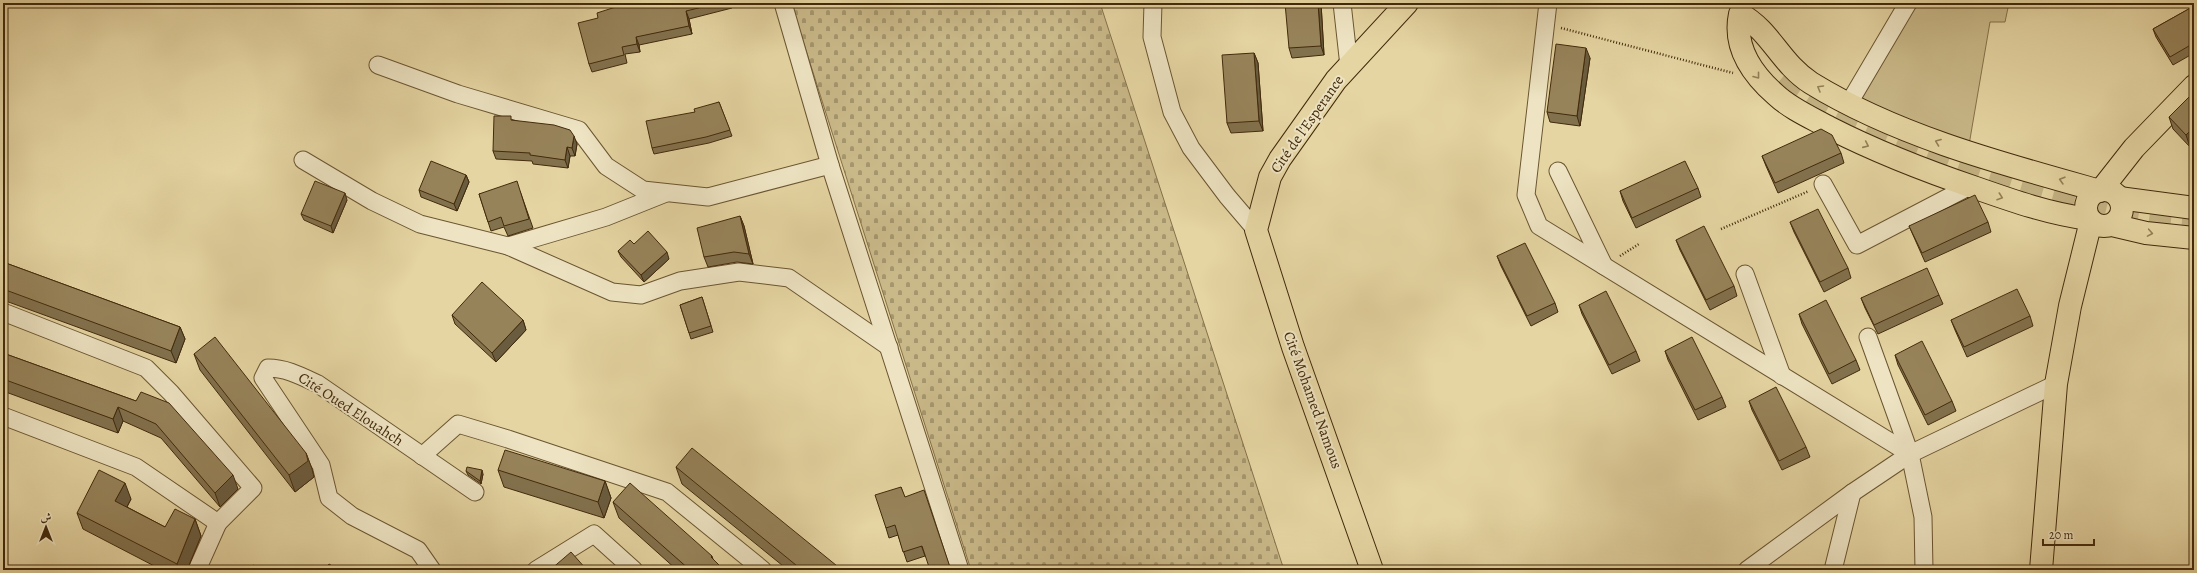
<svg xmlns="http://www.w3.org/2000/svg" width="2197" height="573" viewBox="0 0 2197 573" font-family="Alegreya,Amiri,serif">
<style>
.grass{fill:#c9b888;stroke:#86714a}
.cemetery{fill:url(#cemetery-stones);stroke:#86714a}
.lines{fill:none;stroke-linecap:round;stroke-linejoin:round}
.major-tunnel{stroke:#c4b384;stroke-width:22;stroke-dasharray:22 11;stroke-linecap:butt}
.minor-casing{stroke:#6b5531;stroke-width:19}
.major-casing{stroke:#422a0b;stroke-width:24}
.path{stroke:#422a0b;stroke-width:2.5;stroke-dasharray:1 2;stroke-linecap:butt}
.minor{stroke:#eee4c3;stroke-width:17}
.major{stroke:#e5d5a2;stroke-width:22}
.wall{fill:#82714d;stroke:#422a0b}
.shaded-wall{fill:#6a5c3f;stroke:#422a0b}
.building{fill:#97835a;stroke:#422a0b}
.oneway{stroke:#948056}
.labels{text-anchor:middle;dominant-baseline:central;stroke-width:4;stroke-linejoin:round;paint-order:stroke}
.street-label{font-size:15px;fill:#422a0b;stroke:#eee4c3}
</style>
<defs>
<pattern id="cemetery-stones" width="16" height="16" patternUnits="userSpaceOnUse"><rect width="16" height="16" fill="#c9b888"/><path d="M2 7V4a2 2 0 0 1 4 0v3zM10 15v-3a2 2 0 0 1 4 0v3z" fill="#a5966d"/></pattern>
</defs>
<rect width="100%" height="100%" fill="#e5d5a2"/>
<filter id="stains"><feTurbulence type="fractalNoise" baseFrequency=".005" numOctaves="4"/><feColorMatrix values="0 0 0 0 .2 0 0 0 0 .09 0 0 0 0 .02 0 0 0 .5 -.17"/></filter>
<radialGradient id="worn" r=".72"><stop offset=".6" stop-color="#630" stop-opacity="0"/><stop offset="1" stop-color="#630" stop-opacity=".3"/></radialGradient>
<path class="grass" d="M1917,3H2009L2005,22H1990L1969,145L1861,100Z"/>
<path class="cemetery" d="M791,3H1100L1284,570H971Z"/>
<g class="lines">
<path class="major-tunnel" d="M1782,78C1810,101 1840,116 1873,131C1930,157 1989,178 2049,195C2097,208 2144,222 2194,224"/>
<defs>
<g id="minor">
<path d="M1153,3L1152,37L1172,112L1191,148L1227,196L1256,230"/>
<path d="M1342,3L1349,66"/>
<path d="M1548,3L1526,195L1539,226L1910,454"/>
<path d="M378,65L458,94L579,130L606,166L643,190L708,197L830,165L783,3"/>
<path d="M1849,103L1908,3"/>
<path d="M303,160L372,201L420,224L508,246L606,217L666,193"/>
<path d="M830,165L960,570"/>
<path d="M1558,171L1604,266"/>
<path d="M1823,184L1857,245L1970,186"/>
<path d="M508,246L612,292L641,295L680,281L739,272L789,278L889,347"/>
<path d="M1745,274L1782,376"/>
<path d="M3,312L146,368L171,393L253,488L218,523"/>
<path d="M1868,337L1910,454L1923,517L1924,570"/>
<path d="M3,416L136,467L218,523L197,570"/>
<path d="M422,456L458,424L508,439L667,492L763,570"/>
<path d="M432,570L418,550L352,516L329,498L321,465L263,378L268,368C286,368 301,376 318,384L475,492"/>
<path d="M536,570L594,534L634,570"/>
<path d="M1747,570L1852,493L1910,454L2056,384"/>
<path d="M1833,570L1852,493"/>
</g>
<g id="major">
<circle cx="2104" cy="208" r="18"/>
<path d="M2101,190L2134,148L2194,86"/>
<path d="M2119,198L2194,208"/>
<path d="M2089,219C2050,214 2013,201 1976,188C1926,171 1877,152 1830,128C1812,118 1791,109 1776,95C1752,74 1733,47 1740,14C1771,31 1780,63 1811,83C1897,136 2003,164 2100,191"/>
<path d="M2112,225L2146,233L2194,238"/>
<path d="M1372,570L1293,347L1256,230L1270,177L1280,159L1336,80L1407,3"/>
<path d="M2041,570L2056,384L2070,306L2091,221"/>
</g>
</defs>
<use href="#minor" class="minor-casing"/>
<use href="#major" class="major-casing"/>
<g class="path">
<path d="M1561,28L1733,73"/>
<path d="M1721,229L1809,191"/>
<path d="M1620,256L1639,244"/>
</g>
<use href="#minor" class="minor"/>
<use href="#major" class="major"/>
</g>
<g class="wall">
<path d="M628,3H730L732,8L689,19L692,34L639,45L640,52L625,54L627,63L592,72L589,64L598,18Z"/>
<path d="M1321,3L1324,55L1292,58L1289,48Z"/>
<path d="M1564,3H1595L1594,7Z"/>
<path d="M2194,6V53L2173,65L2156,37L2153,29Z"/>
<path d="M1254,53L1258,63L1263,131L1231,133L1227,123Z"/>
<path d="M1590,58L1580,126L1550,122L1547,112Z"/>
<path d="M2194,92V144L2190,147L2173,129L2169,117Z"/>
<path d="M719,102L732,136L709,143L654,154L652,148L695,112Z"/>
<path d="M512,120L577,144L575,156H570L568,168L533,164L532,161L496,159L493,151Z"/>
<path d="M1841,153L1844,163L1778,193L1766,166L1762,156Z"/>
<path d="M466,175L469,182L457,211L421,197L419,190Z"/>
<path d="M1698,188L1701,197L1636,228L1623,201L1620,191Z"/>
<path d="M520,191L533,228L508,236L504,227L491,231L479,194Z"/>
<path d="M347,200L333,233L304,220L301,214Z"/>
<path d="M740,216L744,226L753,264L737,262L708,267L704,257Z"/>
<path d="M1790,222L1848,268L1851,278L1824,292L1794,232Z"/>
<path d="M1988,222L1991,232L1925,262L1909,226Z"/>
<path d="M1676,240L1734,286L1737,296L1710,310L1680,250Z"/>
<path d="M634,244L669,259L644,282L621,257L618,251Z"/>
<path d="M1497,256L1555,303L1558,312L1531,326L1501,266Z"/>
<path d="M3,262L180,327L185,339L176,363L3,300Z"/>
<path d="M1939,295L1943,304L1878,334L1865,308L1861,298Z"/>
<path d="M702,297L713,332L691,339L680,305Z"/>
<path d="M1579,305L1636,351L1640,361L1612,374L1582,314Z"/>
<path d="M1799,314L1856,360L1860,370L1832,384L1802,324Z"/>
<path d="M452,315L523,320L526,330L496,362L455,324Z"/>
<path d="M2030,316L2033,326L1967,357L1955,330L1951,320Z"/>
<path d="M1665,351L1722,397L1726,407L1698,420L1668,360Z"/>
<path d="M3,353L136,401L238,489L220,507L161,438L123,421L118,433L3,391Z"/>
<path d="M194,354L306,453L312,469L314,477L295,492L200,370Z"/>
<path d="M1895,355L1952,401L1956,411L1928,425L1898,365Z"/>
<path d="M1749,401L1806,447L1810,457L1782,470L1752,410Z"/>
<path d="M676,467L842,570H788L682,484Z"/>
<path d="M498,470L605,481L611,498L604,518L504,487Z"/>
<path d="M466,471L483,474L481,484L468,475Z"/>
<path d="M901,487L925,556L907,562L898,535L889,538L886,528Z"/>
<path d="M131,499L127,507L165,527L195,519L201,536L187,570H162L83,529L77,513Z"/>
<path d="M613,502L712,556L713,559L724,570H677L619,518Z"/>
</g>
<g class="shaded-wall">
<path d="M1318,3H1321L1324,55L1321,46Z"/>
<path d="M686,11L689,19L692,34L689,26Z"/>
<path d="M636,37L639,45L640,52L637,44Z"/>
<path d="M1586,48L1590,58L1580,126L1577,116Z"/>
<path d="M1254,53L1258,63L1263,131L1259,121Z"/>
<path d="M2194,127V144L2190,147L2186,135Z"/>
<path d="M574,136L577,144L575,156L572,148Z"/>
<path d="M567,147L570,156L568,168L565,160Z"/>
<path d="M466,175L469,182L457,211L454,204Z"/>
<path d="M345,193L347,200L333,233L331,226Z"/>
<path d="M740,216L744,226L753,264L749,254Z"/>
<path d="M667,252L669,259L644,282L641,275Z"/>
<path d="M523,320L526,330L496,362L492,353Z"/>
<path d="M180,327L185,339L176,363L171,351Z"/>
<path d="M118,407L123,421L118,433L113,419Z"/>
<path d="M306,453L312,469L314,477L295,492L289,475Z"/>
<path d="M482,470L483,474L481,484L480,481Z"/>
<path d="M233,475L238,489L220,507L215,493Z"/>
<path d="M605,481L611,498L604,518L598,502Z"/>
<path d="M125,483L131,499L121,518L115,501Z"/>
<path d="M195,519L201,536L187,570H179L177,564Z"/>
</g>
<g class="building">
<path d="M628,3H719L686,11L689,26L636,37L637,44L622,47L624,55L589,64L578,23L598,18L597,13Z"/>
<path d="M1285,3H1318L1321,46L1289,48Z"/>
<path d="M2194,6V43L2170,57L2153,29Z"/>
<path d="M1556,44L1586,48L1577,116L1547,112Z"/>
<path d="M1254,53L1259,121L1227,123L1222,55Z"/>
<path d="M2194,92V127L2186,135L2169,117Z"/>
<path d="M719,102L730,130L706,137L652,148L646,121L695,112L694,109Z"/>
<path d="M494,116H511V120L554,125L570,130L574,136L572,148L567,147L565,160L530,155V153L493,151Z"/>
<path d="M1821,129L1832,135L1841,153L1775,183L1762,156Z"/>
<path d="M431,161L466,175L454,204L419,190Z"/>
<path d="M1685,161L1698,188L1632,218L1620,191Z"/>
<path d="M315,181L345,193L331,226L301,214Z"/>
<path d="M517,181L529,219L504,226L501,217L488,222L479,194Z"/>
<path d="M1975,195L1988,222L1922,253L1909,226Z"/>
<path d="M1818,209L1848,268L1820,282L1790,222Z"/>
<path d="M740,216L749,254L734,252L704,257L697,228Z"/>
<path d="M1704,226L1734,286L1706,300L1676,240Z"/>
<path d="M648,231L667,252L641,275L618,251L630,240L634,244Z"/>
<path d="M1525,243L1555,303L1527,316L1497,256Z"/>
<path d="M3,262L180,327L171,351L3,289Z"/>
<path d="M1927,268L1939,295L1874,325L1861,298Z"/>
<path d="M482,282L523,320L492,353L452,315Z"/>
<path d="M2017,289L2030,316L1964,347L1951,320Z"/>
<path d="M1606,291L1636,351L1609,365L1579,305Z"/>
<path d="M702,297L711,326L689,333L680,305Z"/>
<path d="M1826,300L1856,360L1829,374L1799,314Z"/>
<path d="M215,337L306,453L308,461L289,475L194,354Z"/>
<path d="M1692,337L1722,397L1695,410L1665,351Z"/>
<path d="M1922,341L1952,401L1925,415L1895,355Z"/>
<path d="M3,353L136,401L141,392L169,403L233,475L215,493L156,424L118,407L113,419L3,379Z"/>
<path d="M1776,387L1806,447L1779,461L1749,401Z"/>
<path d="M692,448L842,570H802L676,467Z"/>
<path d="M505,450L605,481L598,502L498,470Z"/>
<path d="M467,467L482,470L480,481L466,471Z"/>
<path d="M99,470L125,483L115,501L165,527L175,509L195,519L177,564L77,513Z"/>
<path d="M630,483L712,556L711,557L724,570H690L613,502Z"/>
<path d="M901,487L905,497L924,490L951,570H930L922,546L903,552L895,525L886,528L875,495Z"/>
<path d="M571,552L587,570H550Z"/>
<path d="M329,564L339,570H328L326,568Z"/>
<path d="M253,565L262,570H250V569Z"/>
</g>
<defs><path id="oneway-chevron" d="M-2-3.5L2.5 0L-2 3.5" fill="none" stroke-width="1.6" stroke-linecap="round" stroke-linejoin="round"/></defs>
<g class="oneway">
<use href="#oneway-chevron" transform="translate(1757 76) rotate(52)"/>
<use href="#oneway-chevron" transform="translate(1820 88) rotate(-150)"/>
<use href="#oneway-chevron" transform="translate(1938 142) rotate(-159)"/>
<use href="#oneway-chevron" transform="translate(1866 145) rotate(24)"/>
<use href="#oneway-chevron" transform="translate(2062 180) rotate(-164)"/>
<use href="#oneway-chevron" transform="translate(2000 197) rotate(19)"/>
<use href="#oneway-chevron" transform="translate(2150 233) rotate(10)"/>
</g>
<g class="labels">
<g class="street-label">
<text transform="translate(1307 124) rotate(-55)">Cité de l'Esperance</text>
<text transform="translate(1313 400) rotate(70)">Cité Mohamed Namous</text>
<text transform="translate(351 409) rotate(33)">Cité Oued Elouahch</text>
</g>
</g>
<rect width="2197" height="573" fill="none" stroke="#e5d5a2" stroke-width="16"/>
<rect x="4" y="4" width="2189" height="565" fill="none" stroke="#422a0b" stroke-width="2"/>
<rect x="8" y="8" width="2181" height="557" fill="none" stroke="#422a0b"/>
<g transform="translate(46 527)" stroke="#eee4c3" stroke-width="3" paint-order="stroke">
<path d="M0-3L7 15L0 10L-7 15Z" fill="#422a0b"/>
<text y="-6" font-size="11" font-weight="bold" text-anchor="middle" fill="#422a0b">ش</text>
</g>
<path d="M2043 539v6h51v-6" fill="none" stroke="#422a0b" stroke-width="2"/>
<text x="2049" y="539" font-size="12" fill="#422a0b" stroke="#eee4c3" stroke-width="3" paint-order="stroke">20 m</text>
<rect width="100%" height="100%" filter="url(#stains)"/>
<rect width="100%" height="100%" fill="url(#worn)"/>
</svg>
